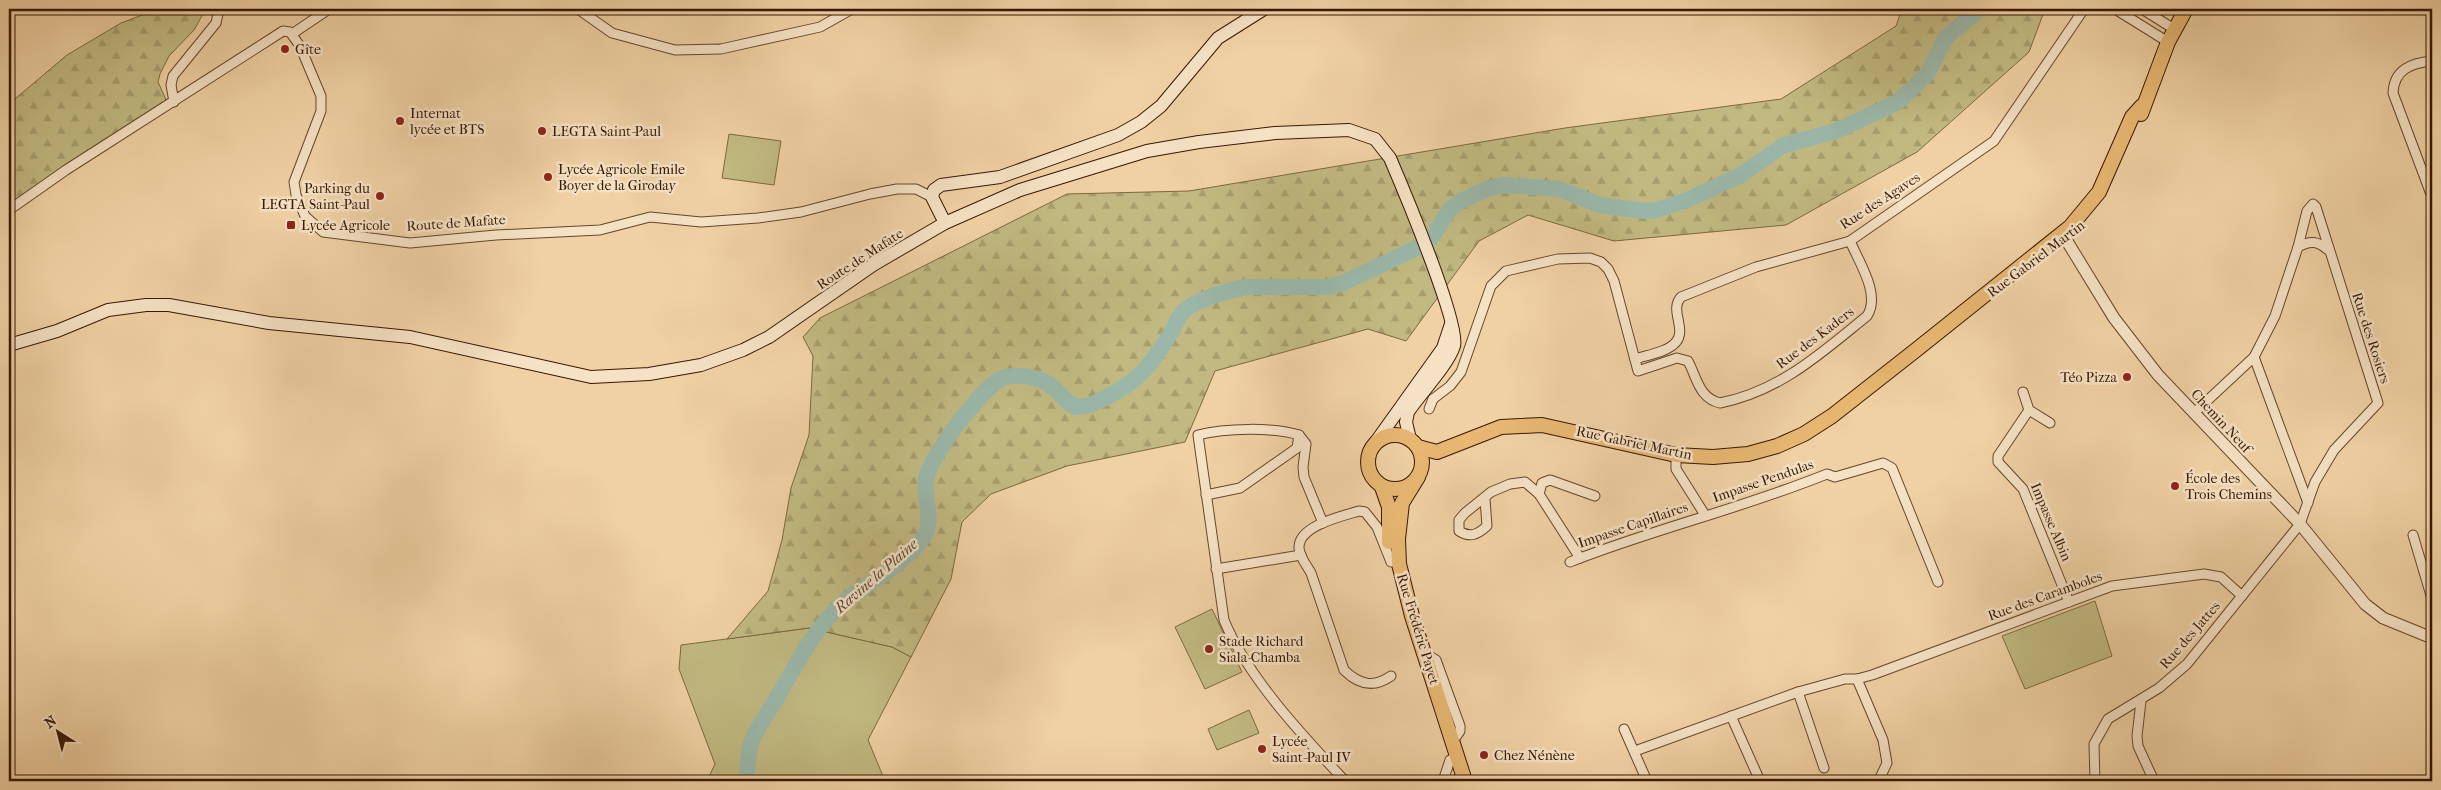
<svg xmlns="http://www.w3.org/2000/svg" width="2441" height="790" viewBox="0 0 2441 790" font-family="'IM FELL French Canon',serif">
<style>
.grass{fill:#c1b981;stroke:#7c6842}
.forest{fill:url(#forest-firs);stroke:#7c6842}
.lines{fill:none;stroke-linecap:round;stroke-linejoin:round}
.river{stroke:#9ab7a9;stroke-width:16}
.minor-casing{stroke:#65462b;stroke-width:11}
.tertiary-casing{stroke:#65462b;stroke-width:13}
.secondary-casing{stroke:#371703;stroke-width:14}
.primary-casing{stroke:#371703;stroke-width:16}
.minor{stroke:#f5e1c4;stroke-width:9}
.tertiary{stroke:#f5e1c4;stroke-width:11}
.secondary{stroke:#f5e1c4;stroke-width:12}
.primary{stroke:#e8b872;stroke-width:14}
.poi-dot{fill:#8f2418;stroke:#f5e1c4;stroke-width:2}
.labels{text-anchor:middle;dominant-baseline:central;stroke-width:5;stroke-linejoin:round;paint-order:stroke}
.poi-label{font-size:14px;fill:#371703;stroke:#f5e1c4;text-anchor:start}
.street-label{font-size:14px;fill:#371703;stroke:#f5e1c4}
.water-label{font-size:15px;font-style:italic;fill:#554735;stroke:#f5e1c4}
</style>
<defs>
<pattern id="forest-firs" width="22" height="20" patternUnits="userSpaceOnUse" patternTransform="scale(1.25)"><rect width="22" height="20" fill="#c1b981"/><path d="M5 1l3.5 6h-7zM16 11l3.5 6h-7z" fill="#a69e6e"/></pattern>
</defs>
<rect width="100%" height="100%" fill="#f0d1a4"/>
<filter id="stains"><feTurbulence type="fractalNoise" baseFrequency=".004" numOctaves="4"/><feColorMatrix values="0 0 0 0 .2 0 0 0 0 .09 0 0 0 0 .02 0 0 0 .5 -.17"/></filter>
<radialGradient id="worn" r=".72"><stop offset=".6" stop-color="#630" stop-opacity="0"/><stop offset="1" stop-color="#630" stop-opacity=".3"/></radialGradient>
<g class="grass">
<path d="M729,134L781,141L774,185L722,178Z"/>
<path d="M2095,601L2112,656L2025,689L2002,636Z"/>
<path d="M1212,609L1242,672L1205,689L1175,627Z"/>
<path d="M809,628L892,647L911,657L868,740L885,781H707L715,764L679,669L681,645Z"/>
<path d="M1249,710L1259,733L1217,750L1208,729Z"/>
</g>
<g class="forest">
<path d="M158,9H200L203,14L194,30L169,56L160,74L158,82L167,102L9,204V104L67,55L121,23Z"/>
<path d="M1902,9H2045L2029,52L1917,152L1786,225L1614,241L1528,215L1479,241L1406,341L1368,329L1215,371L1185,442L1067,466L991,494L962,522L951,579L911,657L892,647L809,628L727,639L768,591L782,540L791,488L809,435L813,356L803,337L820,318L1067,194L1189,191L1565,128L1781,99L1896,26Z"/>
</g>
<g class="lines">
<path class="river" d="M746,781C748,770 748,758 750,747C754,731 767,715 775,701C795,667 814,628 844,602C870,581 906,565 925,535C934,519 923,497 926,479C929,458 980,391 999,380C1012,372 1037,376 1050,385C1059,391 1065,402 1075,407C1086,408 1097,402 1107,397C1141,380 1151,364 1171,333C1175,325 1178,316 1185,310C1198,299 1229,290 1246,287H1327L1343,283L1423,245L1432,237L1450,209L1459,202L1489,188L1506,185L1559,189L1600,205L1636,210L1653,211L1687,200L1741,175L1784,145L1836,131L1898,102L1928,73L1946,37L1980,9"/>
<defs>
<g id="minor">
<path d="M578,9L612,33L675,50L721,49L820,27L852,9"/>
<path d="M2115,9L2168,42"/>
<path d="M2142,9L2174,29"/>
<path d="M292,34L329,9"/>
<path d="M2432,61C2412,63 2394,69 2393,93L2432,197"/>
<path d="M174,102L171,85L173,76L216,23L219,9"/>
<path d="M9,210L66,170L283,31L290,32L300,46L321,96V111L294,182L296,195L305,216L323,232L410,243L496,235L600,230L650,217L701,222L758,218L801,212L870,194L897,189H916L932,197"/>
<path d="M2298,247C2310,240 2318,241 2328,250"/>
<path d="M2254,357L2308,503"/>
<path d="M1635,359C1647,355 1668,352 1676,342C1687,329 1669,310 1681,297L1756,267L1850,241L1994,141L2084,9"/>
<path d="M2023,392L2029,410L2050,423"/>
<path d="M1433,399L1450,386L1461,372L1491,286L1506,271L1558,259L1590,258L1601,262L1608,269L1614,281L1638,371L1677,358L1688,361C1697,378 1699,398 1720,403C1780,391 1820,354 1867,316C1881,295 1859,262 1850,241"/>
<path d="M1429,409L1433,399"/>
<path d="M2029,410L1998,456V462L2023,489L2069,602"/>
<path d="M1676,455V469L1705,515"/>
<path d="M1539,494L1542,483L1550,480L1595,496"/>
<path d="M1206,495L1240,488L1297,448L1299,435"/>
<path d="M1485,499L1487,526C1477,535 1470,538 1459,531V520L1465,513L1491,492L1510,484L1525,482L1539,494L1580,558"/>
<path d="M1323,523L1304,477L1303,467L1306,444L1299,435C1273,427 1225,428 1198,435L1224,620C1248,678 1303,736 1345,781"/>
<path d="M2413,535L2432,599"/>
<path d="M1391,562L1377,527L1365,512L1359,511C1342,516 1298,526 1299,548C1300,558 1306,564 1311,573L1344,670C1359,685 1374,688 1391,676"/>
<path d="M1570,562C1654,529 1743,508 1827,474L1835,477L1883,463L1892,468L1938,582"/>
<path d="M1216,569L1301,555"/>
<path d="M1424,653L1436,660L1460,726V731L1453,741"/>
<path d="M1857,679L1883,740L1887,763L1879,780"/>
<path d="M1798,692L1824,768"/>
<path d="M2141,701L2137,736L2138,746L2154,781"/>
<path d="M1731,716L1760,781"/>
<path d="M1624,729L1647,781"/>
<path d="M1635,751L1798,692L1845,679H1857L1872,675L2112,586L2204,574L2221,577L2242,596"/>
<path d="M1443,781L1450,760L1458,756"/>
<path d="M2095,781L2094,744L2108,719L2159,688L2187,664L2300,524L2315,482L2334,450L2378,403L2316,207L2313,204L2307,211L2298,247L2275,316L2254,357L2194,413"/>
</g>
<path id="tertiary" d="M2062,233L2114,318L2158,375L2300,524L2365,604L2383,618L2432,638"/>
<g id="secondary">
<path d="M945,223L932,197L934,190L941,185L1000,177L1118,135L1141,122L1161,106L1218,38L1264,9"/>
<path d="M9,345L57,331L108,310L146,305H169L269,323L410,337L591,377L649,374L701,365L743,350L769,337L873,265L945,223L1020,190L1147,151L1199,142L1275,133L1349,130L1375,139L1390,158C1402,186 1461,326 1454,346C1448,365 1420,394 1408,412L1406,422L1410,439"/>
<path d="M1375,443L1443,348L1451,324"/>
</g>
<g id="primary">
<path d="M2141,114L2168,42L2186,9"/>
<circle cx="1395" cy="462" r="27"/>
<path d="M1418,447L1437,452L1501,427L1542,425L1676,455L1713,457L1748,454L1777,446L1804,434L1832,416L1916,350L2070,227L2099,192L2132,117L2142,106"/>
<path d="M1418,477L1402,503L1398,539L1399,564L1412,616L1465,781"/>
<path d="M1382,487L1389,507V542"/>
</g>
</defs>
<use href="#minor" class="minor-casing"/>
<use href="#tertiary" class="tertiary-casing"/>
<use href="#secondary" class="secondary-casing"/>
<use href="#primary" class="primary-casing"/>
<use href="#minor" class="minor"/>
<use href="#tertiary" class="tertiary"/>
<use href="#secondary" class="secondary"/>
<use href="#primary" class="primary"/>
</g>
<g class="poi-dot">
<circle cx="285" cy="49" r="5"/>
<circle cx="400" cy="121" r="5"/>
<circle cx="542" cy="131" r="5"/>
<circle cx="548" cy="177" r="5"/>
<circle cx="380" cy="196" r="5"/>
<rect x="286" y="220" width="10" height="10" rx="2.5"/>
<circle cx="2127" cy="377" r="5"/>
<circle cx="2175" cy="486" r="5"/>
<circle cx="1209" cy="649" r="5"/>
<circle cx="1262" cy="749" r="5"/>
<circle cx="1484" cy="755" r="5"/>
</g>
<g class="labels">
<g class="poi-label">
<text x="295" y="49">Gîte</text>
<text x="410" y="113">Internat<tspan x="410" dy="16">lycée et BTS</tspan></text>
<text x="552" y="131">LEGTA Saint-Paul</text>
<text x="558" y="169">Lycée Agricole Emile<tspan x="558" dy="16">Boyer de la Giroday</tspan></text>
<text x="370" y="188" text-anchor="end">Parking du<tspan x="370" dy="16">LEGTA Saint-Paul</tspan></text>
<text x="301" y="225">Lycée Agricole</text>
<text x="2117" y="377" text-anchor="end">Téo Pizza</text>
<text x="2185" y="478">École des<tspan x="2185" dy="16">Trois Chemins</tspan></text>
<text x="1219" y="641">Stade Richard<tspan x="1219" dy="16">Siala-Chamba</tspan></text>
<text x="1272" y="741">Lycée<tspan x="1272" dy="16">Saint-Paul IV</tspan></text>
<text x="1494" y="755">Chez Nénène</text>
</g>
<g class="street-label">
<text transform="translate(1880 201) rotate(-33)">Rue des Agaves</text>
<text transform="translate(456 223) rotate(-4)">Route de Mafate</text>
<text transform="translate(860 259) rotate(-33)">Route de Mafate</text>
<text transform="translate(2036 259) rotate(-37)">Rue Gabriel Martin</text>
<text transform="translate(1815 338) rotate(-37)">Rue des Kaders</text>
<text transform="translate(2371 338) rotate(72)">Rue des Rosiers</text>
<text transform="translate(2221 421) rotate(47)">Chemin Neuf</text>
<text transform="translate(1634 443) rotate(12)">Rue Gabriel Martin</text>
<text transform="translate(1763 481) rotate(-19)">Impasse Pendulas</text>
<text transform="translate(2051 522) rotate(67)">Impasse Albin</text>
<text transform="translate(1633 525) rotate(-19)">Impasse Capillaires</text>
<text transform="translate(2045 596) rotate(-20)">Rue des Caramboles</text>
<text transform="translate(1418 629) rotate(73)">Rue Frédéric Payet</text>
<text transform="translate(2190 635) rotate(-49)">Rue des Jattes</text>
</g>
<g class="water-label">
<text transform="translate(876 576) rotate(-41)">Ravine la Plaine</text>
</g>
</g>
<rect width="2441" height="790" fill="none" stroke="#f0d1a4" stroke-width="30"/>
<rect x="10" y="10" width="2421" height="770" fill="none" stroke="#371703" stroke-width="2.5"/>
<rect x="15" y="15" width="2411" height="760" fill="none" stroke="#371703"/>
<g transform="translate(58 732) rotate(324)" stroke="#f5e1c4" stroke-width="4" paint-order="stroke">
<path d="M0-4L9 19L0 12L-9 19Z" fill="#371703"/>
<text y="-8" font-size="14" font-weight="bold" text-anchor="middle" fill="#371703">N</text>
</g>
<rect width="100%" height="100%" filter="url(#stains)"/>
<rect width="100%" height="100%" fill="url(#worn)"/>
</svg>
